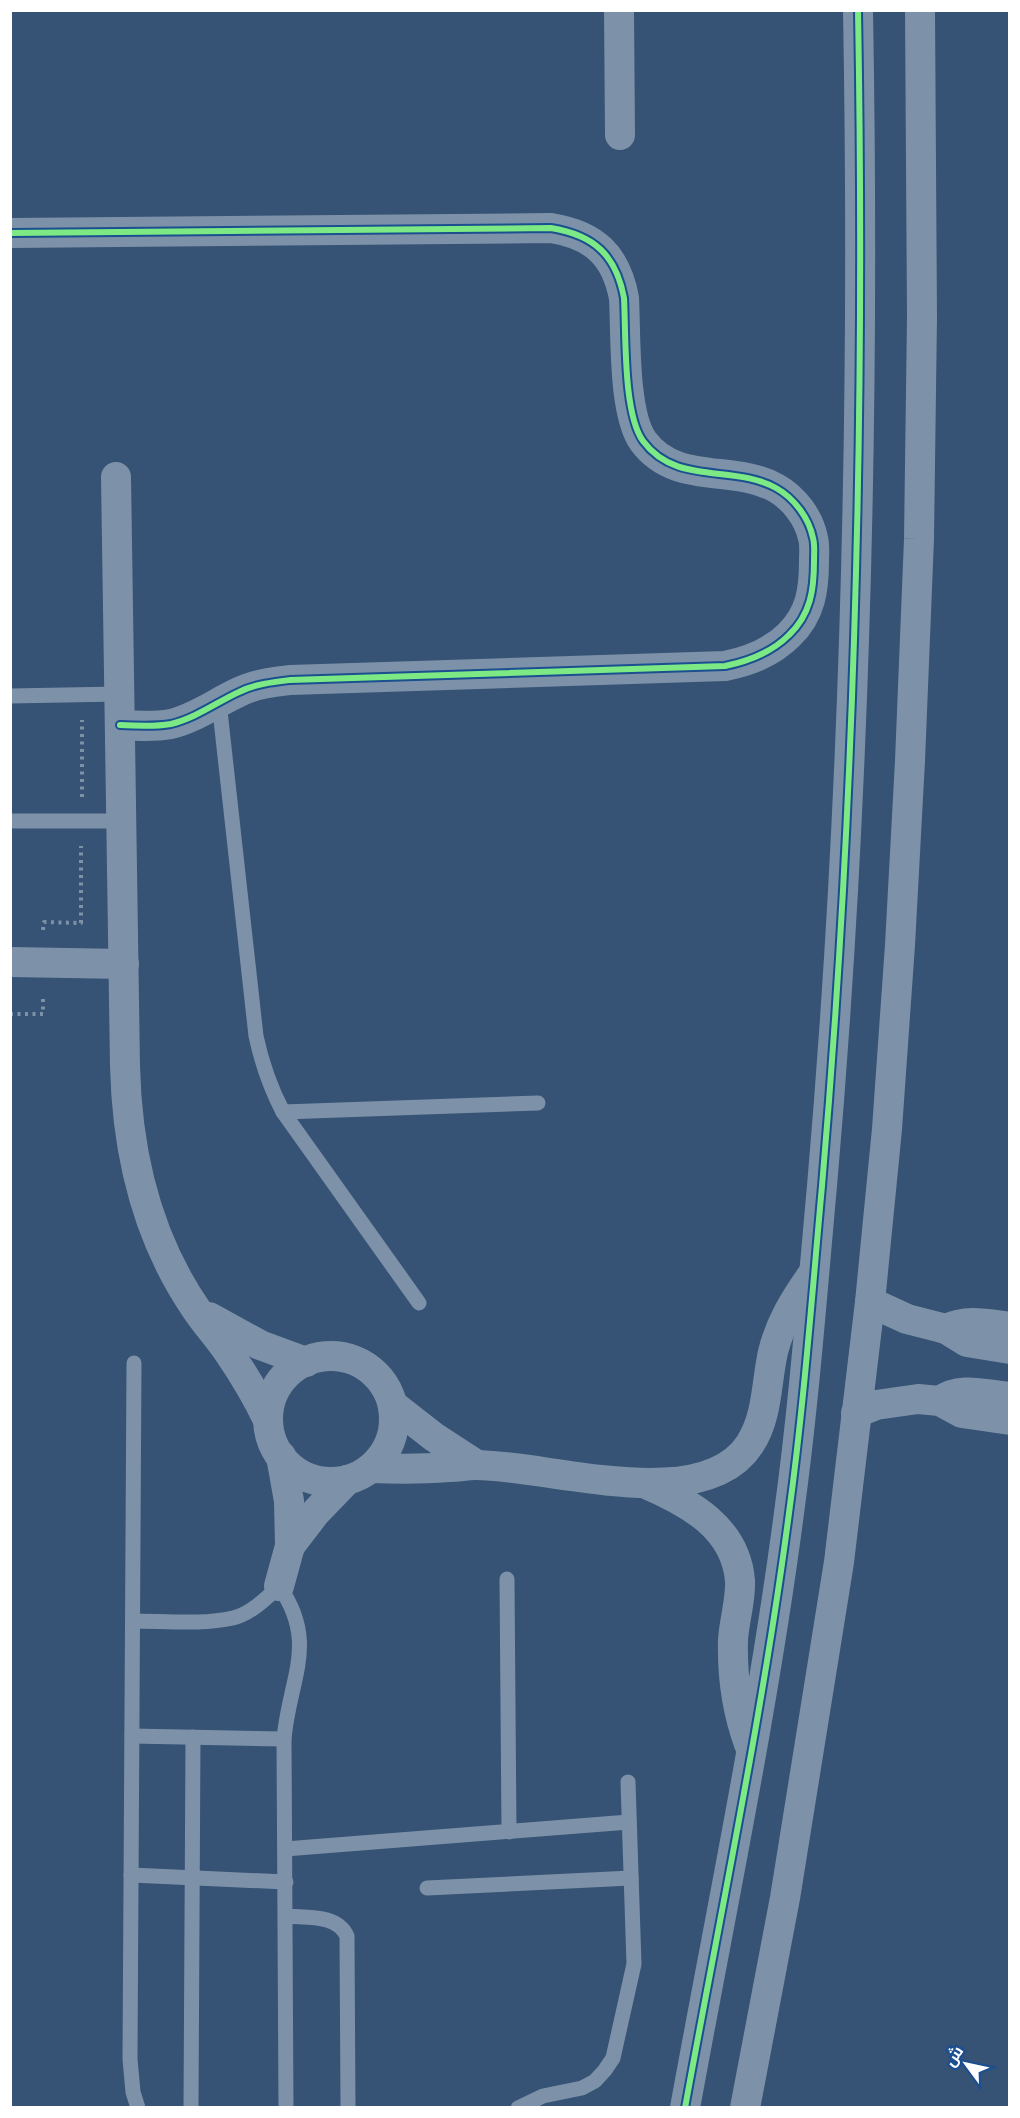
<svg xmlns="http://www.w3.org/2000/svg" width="1020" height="2118" viewBox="0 0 1020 2118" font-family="Manrope,Cairo,sans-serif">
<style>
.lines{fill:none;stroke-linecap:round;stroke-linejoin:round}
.path{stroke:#7d92a8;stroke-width:4;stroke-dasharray:3 4.5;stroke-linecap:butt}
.service{stroke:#7d92a8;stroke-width:15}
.minor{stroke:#7d92a8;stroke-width:30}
.cycleway-casing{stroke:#1b4f8f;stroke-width:10}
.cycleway{stroke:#7ce984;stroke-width:6}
</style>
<rect width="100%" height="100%" fill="#365274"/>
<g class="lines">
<g class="path">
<path d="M82,797V720"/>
<path d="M43,930L44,922L81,923V846"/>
<path d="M10,1014H43V995"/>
</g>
<g class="service">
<path d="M10,696L120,694"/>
<path d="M219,702L256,1036C262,1064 270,1087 283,1112L419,1303"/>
<path d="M10,821H121"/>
<path d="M283,1112L538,1103"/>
<path d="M134,1363L130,2059L133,2092L138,2108"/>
<path d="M507,1579L509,1832"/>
<path d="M133,1621C164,1621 203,1625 233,1618C250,1614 266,1599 279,1586C319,1643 289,1679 284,1739L286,2108"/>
<path d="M132,1736L284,1739"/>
<path d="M285,1849L629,1822"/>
<path d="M131,1875L286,1882"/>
<path d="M427,1888L631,1878"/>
<path d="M286,1916C307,1918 337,1914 347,1936L348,2108"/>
<path d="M191,2108L193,1737"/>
<path d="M518,2108L543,2096L582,2088L595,2081L605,2070L613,2058L634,1964L628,1782"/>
</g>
<g class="minor">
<path d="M619,10L620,135"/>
<path d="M10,233L551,228C594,235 616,255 624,298C626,334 623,413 643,441C676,486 733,464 776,488C794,498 809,518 813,538C815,545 814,553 814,561C814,589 811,614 789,635C771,653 749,661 725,666L290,680C273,682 255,684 239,692C217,702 196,718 171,724C154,727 137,726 120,725"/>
<path d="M116,477L125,1066C127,1152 146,1236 196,1309C206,1324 219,1338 229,1353C244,1375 257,1397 268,1420"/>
<path d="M10,962L124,964"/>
<path d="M870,1302L907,1319L946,1329L967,1342L1010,1349"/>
<path d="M209,1317L260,1345L306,1362"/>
<path d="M946,1329C967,1319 987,1324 1010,1327"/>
<circle cx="331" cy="1419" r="63"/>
<path d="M940,1401C960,1386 986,1395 1010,1397"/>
<path d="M393,1405L434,1437L477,1465"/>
<path d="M856,1413L876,1405L918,1399L940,1401L962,1413L1010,1420"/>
<path d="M372,1468C398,1469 423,1469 449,1467C458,1467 467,1465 476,1465C548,1465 703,1517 750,1444C768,1416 766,1383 773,1352C780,1323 795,1299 812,1275"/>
<path d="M646,1484C690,1503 736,1528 740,1581C741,1600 734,1621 733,1640C732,1676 737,1711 749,1744"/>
<path d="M290,1546L316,1512L347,1480"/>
<path d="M279,1586L290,1546L289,1501L281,1456"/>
<path d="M685,2108C721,1910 763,1712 789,1513C804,1404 812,1295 822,1186C856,795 865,403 858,10"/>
<path d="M745,2108L785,1898L839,1562L870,1302L887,1129L900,945L910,761L919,539L922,317L920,10"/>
</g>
<defs>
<g id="cycleway">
<path d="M10,233L551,228C594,235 616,255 624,298C626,334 623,413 643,441C676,486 733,464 776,488C794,498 809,518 813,538C815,545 814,553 814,561C814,589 811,614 789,635C771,653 749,661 725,666L290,680C273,682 255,684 239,692C217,702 196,718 171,724C154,727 137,726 120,725"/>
<path d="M685,2108C721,1910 763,1712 789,1513C804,1404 812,1295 822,1186C856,795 865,403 858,10"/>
</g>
</defs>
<use href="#cycleway" class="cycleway-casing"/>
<use href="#cycleway" class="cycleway"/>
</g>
<rect width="1020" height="2118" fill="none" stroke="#ffffff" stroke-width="24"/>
<g transform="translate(966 2064) rotate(303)" stroke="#1b4f8f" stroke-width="4.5" paint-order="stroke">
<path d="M0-4.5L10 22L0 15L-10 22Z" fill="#ffffff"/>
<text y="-9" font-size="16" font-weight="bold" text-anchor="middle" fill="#ffffff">ش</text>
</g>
</svg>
